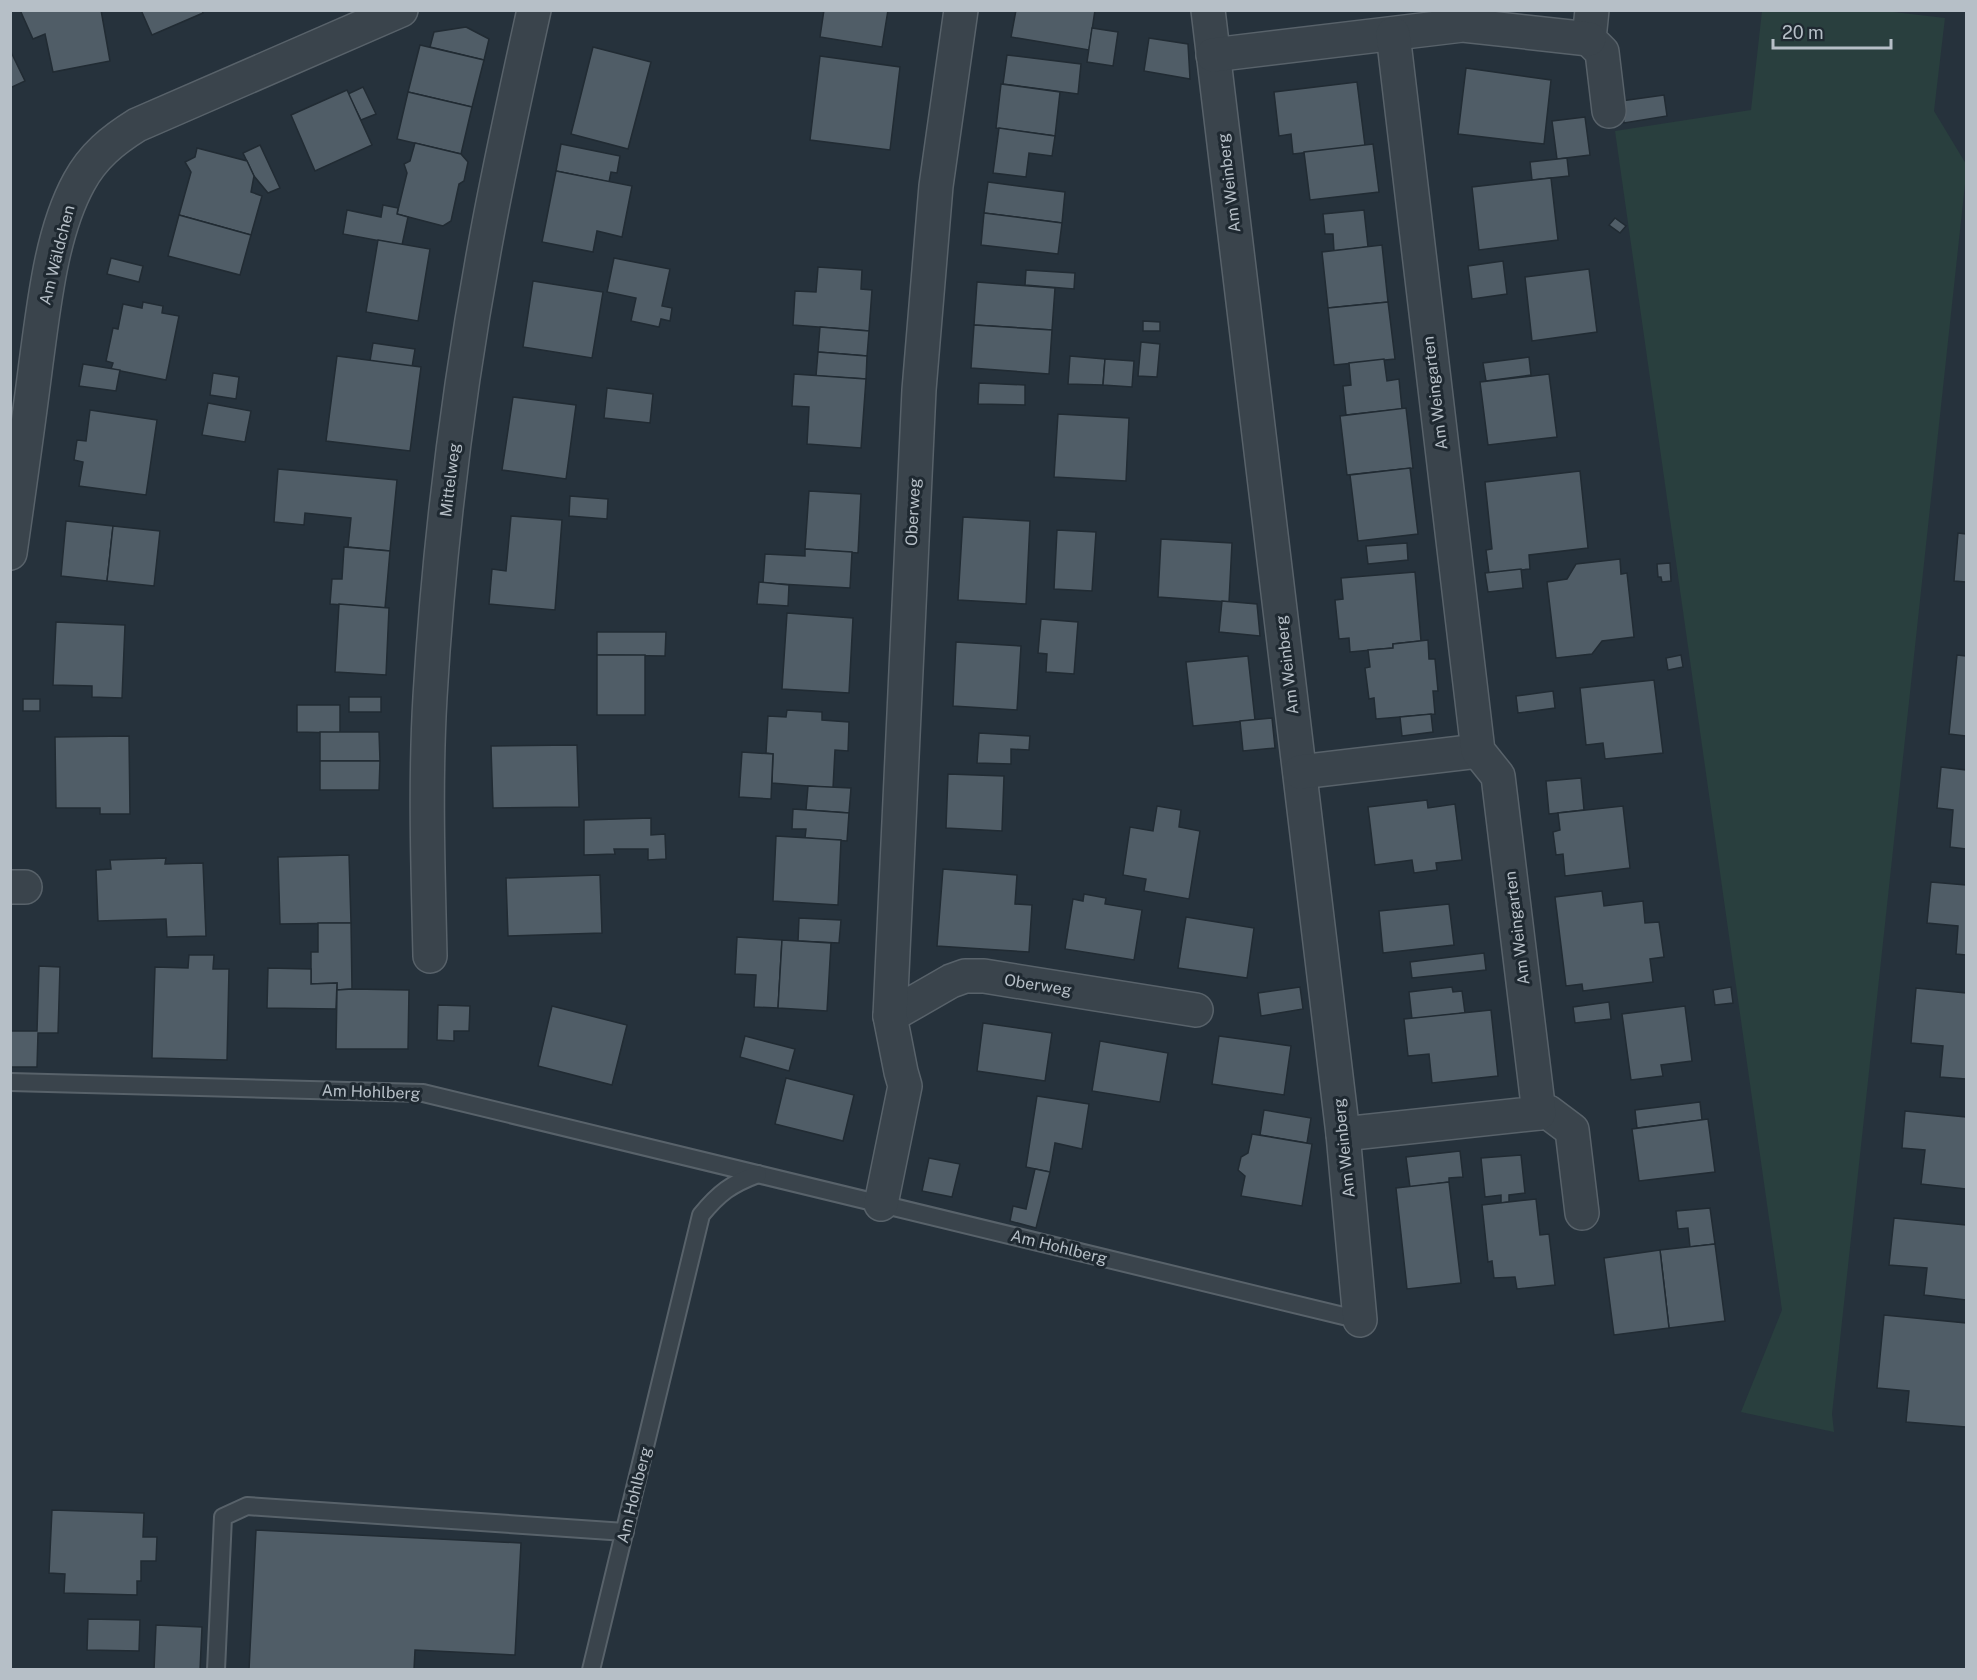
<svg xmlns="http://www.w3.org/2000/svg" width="1977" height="1680" viewBox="0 0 1977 1680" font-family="'Public Sans',sans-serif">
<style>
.grass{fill:#293f3e}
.building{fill:#505d67;stroke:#212b33;stroke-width:1.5}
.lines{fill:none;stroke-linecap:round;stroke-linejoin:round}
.lane-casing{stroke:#58626a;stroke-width:20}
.street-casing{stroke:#58626a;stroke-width:36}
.lane{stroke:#3a444c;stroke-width:16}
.street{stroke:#3a444c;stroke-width:33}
.labels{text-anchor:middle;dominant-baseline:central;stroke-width:6;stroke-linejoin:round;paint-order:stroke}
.street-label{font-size:16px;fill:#b6bfc7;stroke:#1f2931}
</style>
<rect width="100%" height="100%" fill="#26323c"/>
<path class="grass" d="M1885,11L1945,18L1934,111L1966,164V175L1832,1414L1834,1432L1741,1412L1782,1310L1615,131L1751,110L1762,11Z"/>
<g class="building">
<path d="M20,10H101L110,61L53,72L45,34L33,39Z"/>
<path d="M141,10H202L203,13L152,35Z"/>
<path d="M824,10H888L882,47L820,37Z"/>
<path d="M1016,10H1095L1089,50L1011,37Z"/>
<path d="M466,27L489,39L484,60L430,47L434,32Z"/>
<path d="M1092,28L1118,32L1113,66L1087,62Z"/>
<path d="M1149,38L1188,44L1190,79L1144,71Z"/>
<path d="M420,45L484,60L472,107L408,92Z"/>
<path d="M593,47L651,62L628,149L571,134Z"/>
<path d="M10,50L25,81L10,88Z"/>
<path d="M1007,55L1081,64L1078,94L1003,84Z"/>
<path d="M820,56L900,67L890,150L810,140Z"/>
<path d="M1466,68L1551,80L1544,144L1458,134Z"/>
<path d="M1357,82L1365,146L1293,154L1291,134L1279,136L1274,92Z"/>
<path d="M1001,84L1060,92L1055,136L996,128Z"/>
<path d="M363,87L376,114L361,120L348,94Z"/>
<path d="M347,90L372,145L315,171L291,115Z"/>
<path d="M408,92L472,107L461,154L397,139Z"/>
<path d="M1664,95L1667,116L1624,123L1621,101Z"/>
<path d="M1585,117L1590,155L1557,159L1552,121Z"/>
<path d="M999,128L1055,136L1052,156L1029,153L1026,177L993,173Z"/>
<path d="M415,143L461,154L468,162L464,181L459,184L451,221L443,226L397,214L407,173L404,164L410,161Z"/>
<path d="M561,144L620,156L617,173L611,172L609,182L556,171Z"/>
<path d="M1373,144L1379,192L1310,200L1304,152Z"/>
<path d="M260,145L280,188L268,193L254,176L243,153Z"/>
<path d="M197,148L247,161L254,176L251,192L262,196L251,235L179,215L191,172L185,162L195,157Z"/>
<path d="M1567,158L1569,176L1532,180L1530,162Z"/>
<path d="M556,171L632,186L622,237L597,231L593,252L542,242Z"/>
<path d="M1551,178L1558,240L1479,250L1472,187Z"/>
<path d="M988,182L1065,192L1062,223L984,213Z"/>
<path d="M383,205L398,208L397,214L408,217L402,245L343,234L347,210L381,217Z"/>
<path d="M1364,210L1368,247L1334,251L1333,234H1325L1323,214Z"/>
<path d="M984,213L1062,223L1058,254L981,245Z"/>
<path d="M179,215L251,235L240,275L168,256Z"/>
<path d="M1615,218L1626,226L1620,233L1609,225Z"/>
<path d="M378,240L430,249L418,321L366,312Z"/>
<path d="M1382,245L1388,302L1328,308L1322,252Z"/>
<path d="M111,258L143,266L139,282L107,274Z"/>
<path d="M614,258L670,269L662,306L672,308L670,321L661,319L659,327L631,321L636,298L607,292Z"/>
<path d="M1503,261L1507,294L1472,299L1468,266Z"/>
<path d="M818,267L862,270L861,289L872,290L869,331L793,325L795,291L816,292Z"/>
<path d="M1589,269L1597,332L1532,341L1525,277Z"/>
<path d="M1026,270L1075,273L1074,289L1025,285Z"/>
<path d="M533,281L603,292L592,358L523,347Z"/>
<path d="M977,282L1055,288L1052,330L974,325Z"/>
<path d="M143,302L163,306L162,313L179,316L166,380L111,369L113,363L106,361L113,328L118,329L123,304L142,308Z"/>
<path d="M1388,302L1395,359L1334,365L1328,308Z"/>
<path d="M1143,321L1160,322V331H1143Z"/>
<path d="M974,325L1052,330L1049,374L971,368Z"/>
<path d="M820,327L869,331L867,356L818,352Z"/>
<path d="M1141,342L1160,344L1157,377L1138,376Z"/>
<path d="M373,343L415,349L412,367L370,361Z"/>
<path d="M818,352L867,356L866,379L816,376Z"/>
<path d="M337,356L421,367L410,451L326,441Z"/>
<path d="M1070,356L1105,359L1103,385L1068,384Z"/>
<path d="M1529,357L1531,375L1486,381L1483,363Z"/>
<path d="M1105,359L1134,361L1132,387L1103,385Z"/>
<path d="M1384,359L1387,381L1399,379L1402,409L1346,415L1343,386L1351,385L1349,363Z"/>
<path d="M83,364L120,370L116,391L79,386Z"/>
<path d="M213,373L239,377L236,399L210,395Z"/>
<path d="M794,374L866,379L861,448L807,444L809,407L792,406Z"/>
<path d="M1549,374L1557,437L1488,445L1480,382Z"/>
<path d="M979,383L1025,385V405L978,404Z"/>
<path d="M607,388L653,394L650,423L604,418Z"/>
<path d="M513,397L576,405L566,479L502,470Z"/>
<path d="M208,403L251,411L245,442L202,435Z"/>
<path d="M1406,408L1413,468L1347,475L1340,416Z"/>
<path d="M90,410L157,420L146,495L79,486L83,462L74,460L77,440L86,441Z"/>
<path d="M1058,414L1129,418L1126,481L1054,477Z"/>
<path d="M1410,468L1418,534L1358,541L1350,475Z"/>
<path d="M278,469L397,480L390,551L348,547L351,518L305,513L304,525L274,522Z"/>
<path d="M1580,471L1588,548L1529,555L1530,569L1489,573L1486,550L1492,549L1485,482Z"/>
<path d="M809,491L861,494L858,553L805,549Z"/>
<path d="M570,496L608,499L607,519L569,516Z"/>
<path d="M511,516L562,520L555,610L489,604L492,569L506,571Z"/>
<path d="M963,517L1030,521L1026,604L958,600Z"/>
<path d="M66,521L113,526L107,581L61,576Z"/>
<path d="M113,526L160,531L154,586L107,581Z"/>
<path d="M1057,530L1096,532L1092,591L1054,589Z"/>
<path d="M1958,533L1966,534V582L1954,581Z"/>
<path d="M1161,539L1232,543L1229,602L1158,597Z"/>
<path d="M1407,543L1408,560L1368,564L1366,546Z"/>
<path d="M344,547L390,551L385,608L330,604L332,579H342Z"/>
<path d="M805,549L852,552L850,588L763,583L765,554L805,556Z"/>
<path d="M1620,559L1621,574L1627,573L1634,637L1602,641L1592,654L1556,658L1547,582L1567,579L1576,564Z"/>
<path d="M1670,563L1671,581L1662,582L1661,577H1658L1657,564Z"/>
<path d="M1521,569L1523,588L1488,592L1485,573Z"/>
<path d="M1415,572L1421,641L1393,644V648L1350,652L1349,638L1339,639L1335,600L1343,599L1341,578Z"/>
<path d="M759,582L789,585L788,606L757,604Z"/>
<path d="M1222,601L1257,604L1260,636L1219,632Z"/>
<path d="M339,604L389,608L386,675L335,672Z"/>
<path d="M787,613L853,618L849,693L782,689Z"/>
<path d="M1041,619L1078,622L1074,674L1046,672L1047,654L1038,653Z"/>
<path d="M56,622L125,625L122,698L92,697V686L53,685Z"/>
<path d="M597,632H666L665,656L597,655Z"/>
<path d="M1428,640L1429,659H1435L1438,691H1433L1435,714L1376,719L1374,698L1369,699L1365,668L1370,667L1368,650L1393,648V644Z"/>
<path d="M956,642L1021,646L1017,710L953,706Z"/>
<rect x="597" y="655" width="48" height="60"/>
<path d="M1681,655L1683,667L1668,670L1666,658Z"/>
<path d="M1957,655L1966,656V736L1949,734Z"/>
<path d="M1248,656L1255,720L1193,726L1186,662Z"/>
<path d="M1654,680L1663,753L1605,759L1603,743L1586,745L1580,688Z"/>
<path d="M1553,691L1555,708L1518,713L1516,696Z"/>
<rect x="349" y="697" width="32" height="15"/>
<rect x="23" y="699" width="17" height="12"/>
<path d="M297,705H340V733L297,732Z"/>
<path d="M787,710L822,712V720L849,722L848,751L835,750L833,788L772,783L773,754L766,753L768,716L786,717Z"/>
<path d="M1431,714L1433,732L1402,736L1400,717Z"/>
<path d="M1272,718L1275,748L1243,751L1240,721Z"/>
<path d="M320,732H379L380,761H320Z"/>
<path d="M979,733L1030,736L1029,750L1011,749V764L977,763Z"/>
<path d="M129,736L130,814H100V808H56L55,737Z"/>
<path d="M577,745L579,807L493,808L491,746Z"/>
<path d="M742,752L773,754L771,799L739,797Z"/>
<path d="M320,761H380L379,790H320Z"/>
<path d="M1941,767L1966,770V849L1950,847L1953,810L1937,808Z"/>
<path d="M948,774L1004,776L1002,831L946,828Z"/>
<path d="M1581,778L1584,810L1549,814L1546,781Z"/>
<path d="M808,786L851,788L849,813L806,810Z"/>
<path d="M1427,800L1428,808L1455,804L1462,860L1436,863L1437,870L1414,873L1412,860L1375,865L1368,807Z"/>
<path d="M1157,806L1181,810L1179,827L1200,831L1189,899L1144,891L1146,879L1123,875L1130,827L1153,831Z"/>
<path d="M1623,806L1630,868L1565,876L1563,854L1556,855L1553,832L1560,830L1558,813Z"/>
<path d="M793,809L849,813L847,841L805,838L806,829H792Z"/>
<path d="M651,818V835L665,834L666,859L648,860V849H614L615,854L584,855V820Z"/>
<path d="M776,836L841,840L838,905L773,901Z"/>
<path d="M349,855L351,923L280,924L278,857Z"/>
<path d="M166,858L165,864L203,863L206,936L167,937L166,919L98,921L96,870L111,869L110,860Z"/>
<path d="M943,869L1017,875L1015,904L1032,905L1029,952L937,946Z"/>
<path d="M600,875L602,933L508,936L506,878Z"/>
<path d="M1931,882L1966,885V955L1956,954L1958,926L1927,923Z"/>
<path d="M1602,891L1604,906L1643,901L1645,923L1659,922L1664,957L1650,959L1653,982L1583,991L1582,984L1566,986L1555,897Z"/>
<path d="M1084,894L1106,898L1105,904L1142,910L1134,960L1065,949L1073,899L1083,901Z"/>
<path d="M1449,904L1454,945L1383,953L1379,911Z"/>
<path d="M1186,917L1254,928L1247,978L1178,968Z"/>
<path d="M799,918L841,920L839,943L798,941Z"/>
<path d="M318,923H351L352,989L337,990V983L311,984V952H318Z"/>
<path d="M737,937L782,940L778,1008L754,1007L756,975L735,974Z"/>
<path d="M782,940L831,943L827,1011L778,1008Z"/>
<path d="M1484,953L1486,970L1412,978L1410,962Z"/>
<path d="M189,955H214L213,969H229L227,1060L152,1058L155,967L188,968Z"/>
<path d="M39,966L60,967L58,1033H38L37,1067H10V1031H37Z"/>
<path d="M268,968L311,969V984L337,983L336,1009L267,1008Z"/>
<path d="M1300,987L1303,1009L1261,1016L1258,993Z"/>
<path d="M1452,987L1453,992L1462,991L1465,1013L1412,1019L1409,992Z"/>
<path d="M1731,987L1733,1003L1715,1005L1713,990Z"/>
<path d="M1916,988L1966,993V1079L1940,1077L1943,1046L1911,1043Z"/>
<path d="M352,989L409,990L408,1049H336L337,990Z"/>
<path d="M1609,1002L1611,1019L1575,1023L1573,1007Z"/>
<path d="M438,1005L470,1006L469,1031H454V1041L437,1040Z"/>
<path d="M552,1006L627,1025L612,1085L538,1066Z"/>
<path d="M1685,1006L1692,1061L1661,1065L1663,1076L1631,1080L1622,1014Z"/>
<path d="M1491,1010L1498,1076L1432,1083L1429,1054L1408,1056L1404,1019Z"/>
<path d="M983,1023L1052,1033L1045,1081L977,1071Z"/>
<path d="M745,1036L795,1049L789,1071L740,1057Z"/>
<path d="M1219,1036L1291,1046L1284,1095L1212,1084Z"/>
<path d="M1100,1041L1168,1053L1160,1102L1092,1091Z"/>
<path d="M786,1078L854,1095L843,1141L775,1124Z"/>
<path d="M1037,1096L1089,1104L1082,1149L1055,1143L1050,1172L1026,1167Z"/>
<path d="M1700,1102L1702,1120L1637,1128L1635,1110Z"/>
<path d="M1264,1110L1311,1118L1307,1143L1260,1135Z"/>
<path d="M1905,1111L1966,1117V1189L1921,1184L1925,1150L1902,1148Z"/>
<path d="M1708,1119L1715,1172L1639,1181L1632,1129Z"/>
<path d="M1252,1134L1312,1144L1302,1206L1241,1196L1245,1176L1238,1170L1241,1157L1248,1153Z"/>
<path d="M1460,1151L1463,1177L1449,1178V1182L1410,1187L1406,1157Z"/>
<path d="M1521,1155L1525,1193L1509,1195V1202L1501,1203V1195L1485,1197L1481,1158Z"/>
<path d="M929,1158L960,1164L952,1197L922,1191Z"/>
<path d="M1035,1169L1050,1172L1036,1228L1010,1221L1013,1206L1026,1209Z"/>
<path d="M1449,1182L1461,1283L1407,1289L1396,1188Z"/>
<path d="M1536,1199L1540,1235L1549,1234L1555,1285L1517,1289L1515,1277L1494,1278L1492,1261L1488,1262L1482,1205Z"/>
<path d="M1710,1208L1715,1244L1690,1247L1688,1228L1678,1229L1676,1211Z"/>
<path d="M1894,1218L1966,1225V1300L1924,1295L1927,1268L1889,1265Z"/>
<path d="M1715,1244L1725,1321L1669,1328L1660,1250Z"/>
<path d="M1660,1250L1669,1328L1614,1335L1604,1258Z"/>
<path d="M1884,1315L1966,1323V1427L1906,1422L1909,1391L1877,1388Z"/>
<path d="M52,1510L144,1513L143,1537H157L156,1561H141V1581H137V1595L64,1593L65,1574L49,1573Z"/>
<path d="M256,1530L521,1543L515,1655L415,1650L414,1670H249Z"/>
<path d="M88,1619L140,1620L139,1651L87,1650Z"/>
<path d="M156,1625L202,1627L200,1670H154Z"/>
</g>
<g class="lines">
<defs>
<g id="lane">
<path d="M10,1082L423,1093L1360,1320"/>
<path d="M216,1670L223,1517L247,1506L625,1532"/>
<path d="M591,1670L701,1215C719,1193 731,1184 758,1174"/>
</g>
<g id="street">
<path d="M1208,10L1343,1134L1360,1320"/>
<path d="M1592,10L1589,39L1602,52L1609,111"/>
<path d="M1213,55L1463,25L1589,39"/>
<path d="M10,553C19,490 28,427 36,363C44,305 51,233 79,182C93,156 113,140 137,125L401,10"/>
<path d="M1300,772L1478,751"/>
<path d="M10,887H25"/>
<path d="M430,956C428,870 425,783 430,697C439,544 458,391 486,240C500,163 517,87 534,10"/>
<path d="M890,1016L951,981L965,976H984L1196,1010"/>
<path d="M1539,1113L1548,1112L1572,1130L1582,1213"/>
<path d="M1343,1134L1539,1113L1498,776L1478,751L1393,34"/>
<path d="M881,1204L905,1086L901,1072L890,1016L919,390L936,186L961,10"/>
</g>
</defs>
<use href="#lane" class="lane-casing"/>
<use href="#street" class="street-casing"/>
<use href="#lane" class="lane"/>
<use href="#street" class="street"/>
</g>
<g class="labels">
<g class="street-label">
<text transform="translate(1229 183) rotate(-97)">Am Weinberg</text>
<text transform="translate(57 255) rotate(-76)">Am Wäldchen</text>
<text transform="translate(1435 393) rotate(-97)">Am Weingarten</text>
<text transform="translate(450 480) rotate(-83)">Mittelweg</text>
<text transform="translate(913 512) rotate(-87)">Oberweg</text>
<text transform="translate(1287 665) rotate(-97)">Am Weinberg</text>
<text transform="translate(1517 928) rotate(-97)">Am Weingarten</text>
<text transform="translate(1038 985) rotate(9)">Oberweg</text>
<text transform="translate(371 1092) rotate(2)">Am Hohlberg</text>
<text transform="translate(1344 1148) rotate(-96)">Am Weinberg</text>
<text transform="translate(1059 1247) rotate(14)">Am Hohlberg</text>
<text transform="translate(634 1495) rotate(-76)">Am Hohlberg</text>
</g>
</g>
<rect width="1977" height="1680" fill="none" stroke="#b6bfc7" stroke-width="24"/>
<path d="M1773 39v9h118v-9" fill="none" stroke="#b6bfc7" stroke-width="3"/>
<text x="1782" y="39" font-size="18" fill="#b6bfc7" stroke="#1f2931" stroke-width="4.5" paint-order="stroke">20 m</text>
</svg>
